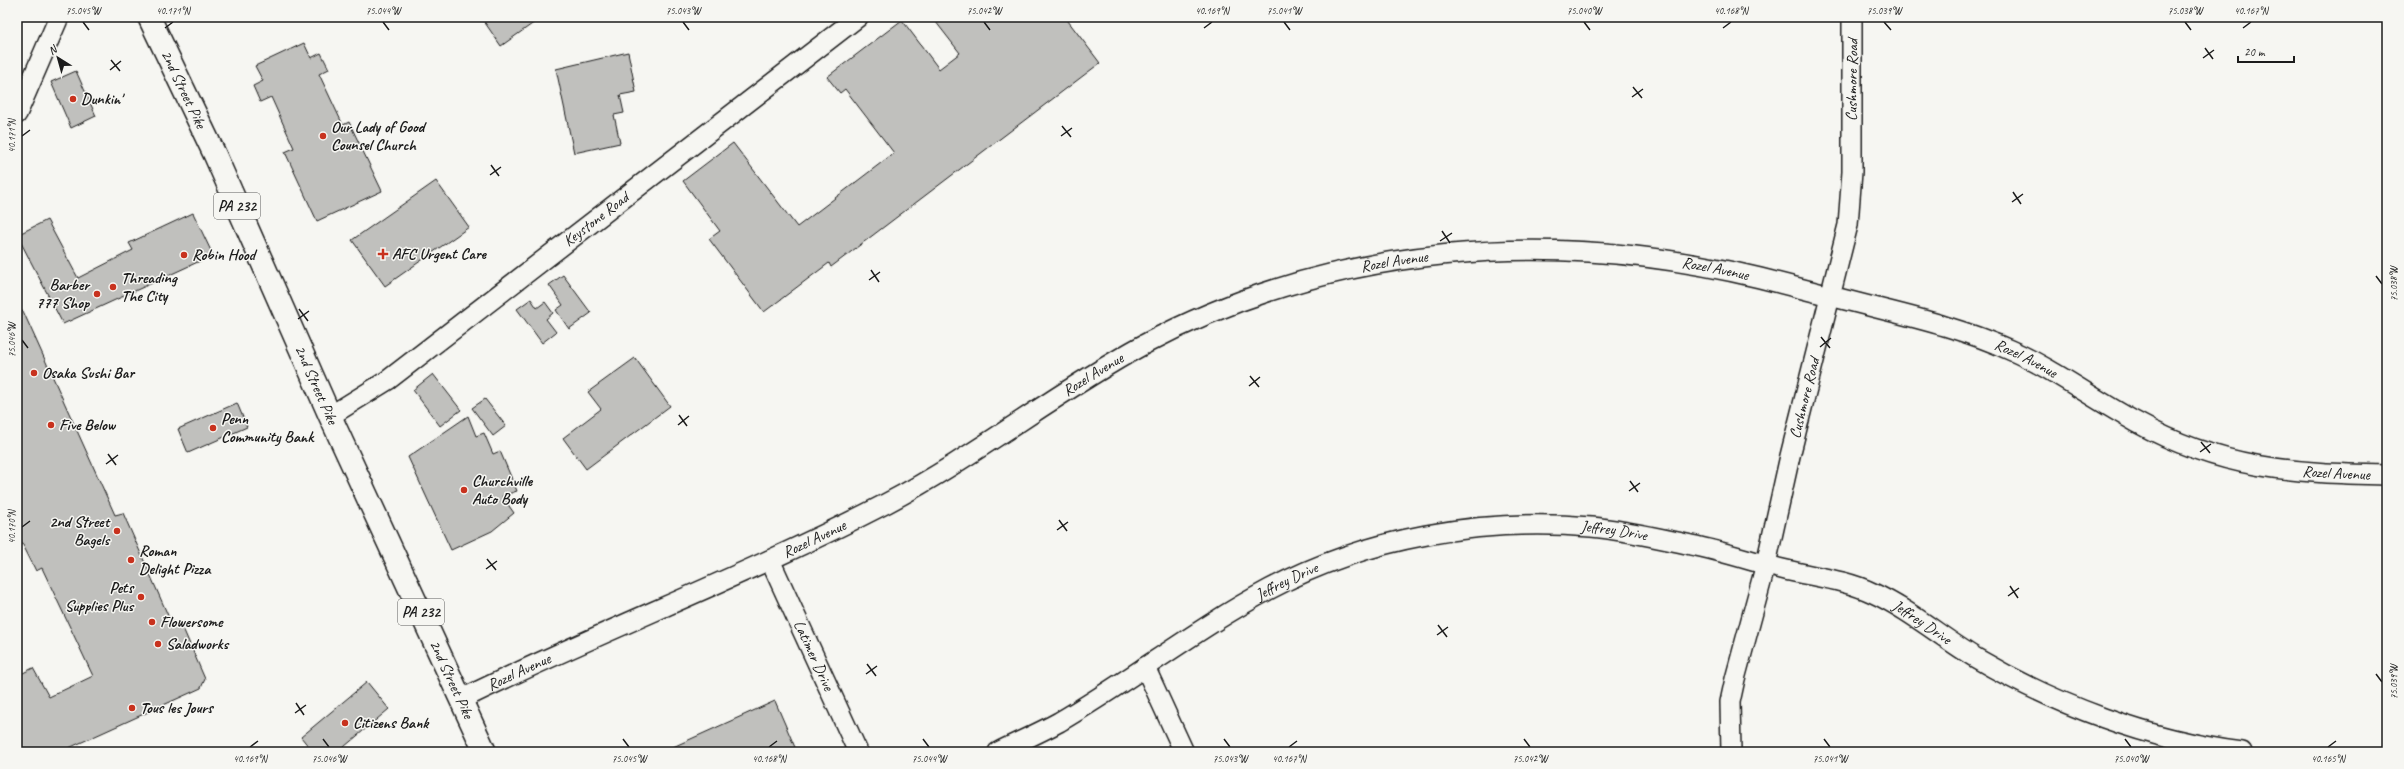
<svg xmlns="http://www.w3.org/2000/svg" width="2404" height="769" viewBox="0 0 2404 769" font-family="Caveat,sans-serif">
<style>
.building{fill:#c0c0bd;stroke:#1c1c1c}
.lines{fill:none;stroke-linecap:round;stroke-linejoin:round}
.minor-casing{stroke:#1c1c1c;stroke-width:22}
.major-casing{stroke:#1c1c1c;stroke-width:25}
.minor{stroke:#f6f6f2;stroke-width:19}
.major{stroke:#f6f6f2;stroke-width:22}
.ticks{fill:none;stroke:#1c1c1c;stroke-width:1.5}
.poi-dot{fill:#c8321e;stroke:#f6f6f2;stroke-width:1.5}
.labels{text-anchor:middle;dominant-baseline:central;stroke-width:3;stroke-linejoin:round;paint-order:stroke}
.shield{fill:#f6f6f2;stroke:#5d5d5c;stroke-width:1}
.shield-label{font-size:15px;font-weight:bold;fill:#1c1c1c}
.street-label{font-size:16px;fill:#1c1c1c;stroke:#f6f6f2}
.poi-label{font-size:16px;font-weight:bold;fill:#1c1c1c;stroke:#f6f6f2;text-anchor:start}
.neatline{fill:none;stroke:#1c1c1c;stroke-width:1.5}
.ticks-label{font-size:10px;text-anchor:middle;fill:#1c1c1c}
</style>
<rect width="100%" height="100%" fill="#f6f6f2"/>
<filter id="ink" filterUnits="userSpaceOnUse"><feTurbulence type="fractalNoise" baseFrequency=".025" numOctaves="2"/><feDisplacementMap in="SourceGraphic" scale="8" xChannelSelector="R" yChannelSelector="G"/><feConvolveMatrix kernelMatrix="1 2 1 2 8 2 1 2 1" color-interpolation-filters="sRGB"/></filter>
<g filter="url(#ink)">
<g class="building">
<path d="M481,17H542L501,46Z"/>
<path d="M932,17H1065L1100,63L831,267L829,263L764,312L709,239L720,231L683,181L733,143L797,227L894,153L845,89L840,93L827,77L902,20L939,69L960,53Z"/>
<path d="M304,43L311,58L321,53L329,69L319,74L343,125L349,122L382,191L317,221L285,152L294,148L271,97L260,102L253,86L263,81L255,66Z"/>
<path d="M628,52L636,92L620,95L624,113L614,115L620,143L574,153L556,69Z"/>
<path d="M76,71L96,116L71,128L51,82Z"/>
<path d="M436,181L469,227L385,286L352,240Z"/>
<path d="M193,213L213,255L63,324L17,235L47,220L78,278L133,250L129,243Z"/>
<path d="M563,275L591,313L569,329L556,310L563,305L549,285Z"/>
<path d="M531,299L537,308L545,302L553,313L546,319L556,332L542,343L517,309Z"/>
<path d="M23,311L115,515L123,513L170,620L182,626L205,679L201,688L60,752H17V676L33,668L49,697L93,676L42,568L36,571L17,533V313Z"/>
<path d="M635,358L670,406L586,469L563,438L601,409L588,392Z"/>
<path d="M433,374L461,410L440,426L413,390Z"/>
<path d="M485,399L506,426L493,436L472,408Z"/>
<path d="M237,403L247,427L188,453L178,429Z"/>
<path d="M468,416L476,436L484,433L493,454L500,451L517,491L502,496L514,513L492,531L451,550L408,457Z"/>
<path d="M367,682L389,709L338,752H313L301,737Z"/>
<path d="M775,701L797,752H662Z"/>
</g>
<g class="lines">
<defs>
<g id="minor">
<path d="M17,114L59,17"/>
<path id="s1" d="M330,416L388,380L858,17"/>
<path id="s2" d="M770,560L858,752"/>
<path d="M1145,667L1184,752"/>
<path id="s3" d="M462,699C602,630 748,575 887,503C976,456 1055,393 1143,345C1334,243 1553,228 1760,278C1800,288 1841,299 1881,309C1925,320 1968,331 2010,350C2054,369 2093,399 2136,422C2221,469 2292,473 2387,475"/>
<path id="s4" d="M998,752C1018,742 1039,733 1059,722C1131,680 1197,628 1270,589C1368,537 1481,518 1591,527C1625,530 1658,538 1691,545C1722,551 1751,561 1782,569C1813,577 1844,579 1873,593C1910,610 1941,637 1976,658C2056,705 2149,740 2242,752"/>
<path id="s5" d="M1731,752L1730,702L1735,679L1766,564L1790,456L1848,225L1852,172V17"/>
</g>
<g id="major">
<path id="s6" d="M149,17L215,155L330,416L485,752"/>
</g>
</defs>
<use href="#minor" class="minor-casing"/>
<use href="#major" class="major-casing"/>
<use href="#minor" class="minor"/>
<use href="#major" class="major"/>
</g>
</g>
<path class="ticks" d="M83,22L89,30M383,22L389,30M683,22L689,30M984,22L990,30M1284,22L1290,30M1584,22L1590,30M1884,22L1891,30M2185,22L2191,30M165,28L173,22M1204,28L1212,22M1723,28L1731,22M2243,28L2251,22M2205,48L2213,59M2203,58L2214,50M111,60L120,71M110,70L121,61M1633,87L1642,98M1632,97L1643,89M1062,126L1071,137M22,136L30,130M1061,136L1072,128M491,165L499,176M490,175L501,167M2013,192L2021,204M2012,202L2023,194M1442,231L1450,243M1440,241L1452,233M871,270L879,282M2376,276L2382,284M869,280L880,272M299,309L308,321M298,319L309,311M1821,337L1830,348M22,340L28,348M1820,347L1831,338M1250,376L1259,387M1249,386L1260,377M679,415L687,426M678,425L689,416M2201,442L2210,453M2200,452L2211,444M108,454L116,465M106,464L118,455M1630,481L1638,492M1629,491L1640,483M1059,520L1067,531M22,527L30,521M1057,530L1068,522M487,559L496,570M486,569L497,561M2010,586L2018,598M2008,596L2019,588M1438,625L1447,637M1437,635L1448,627M867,664L876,676M866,674L877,666M2376,674L2382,682M296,703L304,715M295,713L306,705M323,739L329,747M623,739L629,747M923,739L929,747M1224,739L1230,747M1524,739L1530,747M1824,739L1830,747M2125,739L2131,747M250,747L258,741M769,747L777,741M1289,747L1297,741M2328,747L2336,741"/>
<g class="poi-dot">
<circle cx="73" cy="99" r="4"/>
<circle cx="323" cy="136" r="4"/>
<path d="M381 248h4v4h4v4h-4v4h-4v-4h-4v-4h4z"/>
<circle cx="184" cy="255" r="4"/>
<circle cx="113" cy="287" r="4"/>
<circle cx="97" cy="294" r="4"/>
<circle cx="34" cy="373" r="4"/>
<circle cx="51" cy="425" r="4"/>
<circle cx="213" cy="428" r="4"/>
<circle cx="464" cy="490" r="4"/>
<circle cx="117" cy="531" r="4"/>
<circle cx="131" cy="560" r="4"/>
<circle cx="141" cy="597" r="4"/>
<circle cx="152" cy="622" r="4"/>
<circle cx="158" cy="644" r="4"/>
<circle cx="132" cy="708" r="4"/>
<circle cx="345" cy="723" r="4"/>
</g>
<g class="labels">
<g class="shield">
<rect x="214" y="193" width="46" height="26" rx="3"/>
<rect x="398" y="599" width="46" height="26" rx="3"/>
</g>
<g class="shield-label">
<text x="237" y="206">PA 232</text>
<text x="421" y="612">PA 232</text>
</g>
<g class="street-label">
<text transform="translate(1852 80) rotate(-89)">Cushmore Road</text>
<text stroke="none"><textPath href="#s6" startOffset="80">2nd Street Pike</textPath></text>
<text stroke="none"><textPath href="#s1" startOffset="331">Keystone Road</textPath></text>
<text stroke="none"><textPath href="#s3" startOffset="1035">Rozel Avenue</textPath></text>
<text stroke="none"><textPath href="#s3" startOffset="1358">Rozel Avenue</textPath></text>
<text stroke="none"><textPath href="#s3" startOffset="1682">Rozel Avenue</textPath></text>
<text stroke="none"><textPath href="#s3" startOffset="711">Rozel Avenue</textPath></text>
<text stroke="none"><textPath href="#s6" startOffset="404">2nd Street Pike</textPath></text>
<text stroke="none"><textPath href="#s5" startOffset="363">Cushmore Road</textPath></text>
<text stroke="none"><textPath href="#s3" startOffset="2018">Rozel Avenue</textPath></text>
<text stroke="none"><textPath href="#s4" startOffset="672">Jeffrey Drive</textPath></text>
<text stroke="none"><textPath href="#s3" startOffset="387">Rozel Avenue</textPath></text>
<text stroke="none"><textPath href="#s4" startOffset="336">Jeffrey Drive</textPath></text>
<text stroke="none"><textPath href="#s4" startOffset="996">Jeffrey Drive</textPath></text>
<text stroke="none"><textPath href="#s2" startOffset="105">Latimer Drive</textPath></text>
<text stroke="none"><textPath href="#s3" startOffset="63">Rozel Avenue</textPath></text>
<text stroke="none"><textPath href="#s6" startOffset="728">2nd Street Pike</textPath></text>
</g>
<g class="poi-label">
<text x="81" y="99">Dunkin'</text>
<text x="331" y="127">Our Lady of Good<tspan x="331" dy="18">Counsel Church</tspan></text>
<text x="392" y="254">AFC Urgent Care</text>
<text x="192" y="255">Robin Hood</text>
<text x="121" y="278">Threading<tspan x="121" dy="18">The City</tspan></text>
<text x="89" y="285" text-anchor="end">Barber<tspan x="89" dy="18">777 Shop</tspan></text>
<text x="42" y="373">Osaka Sushi Bar</text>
<text x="221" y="419">Penn<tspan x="221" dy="18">Community Bank</tspan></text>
<text x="59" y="425">Five Below</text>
<text x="472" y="481">Churchville<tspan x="472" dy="18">Auto Body</tspan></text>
<text x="109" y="522" text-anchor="end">2nd Street<tspan x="109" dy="18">Bagels</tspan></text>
<text x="139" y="551">Roman<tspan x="139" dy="18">Delight Pizza</tspan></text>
<text x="133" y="588" text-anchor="end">Pets<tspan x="133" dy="18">Supplies Plus</tspan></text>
<text x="160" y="622">Flowersome</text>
<text x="166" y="644">Saladworks</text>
<text x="140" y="708">Tous les Jours</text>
<text x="353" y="723">Citizens Bank</text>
</g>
</g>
<rect width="2404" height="769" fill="none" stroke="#f6f6f2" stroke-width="44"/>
<g transform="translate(58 58) rotate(323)" stroke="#f6f6f2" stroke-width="3" paint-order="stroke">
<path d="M0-3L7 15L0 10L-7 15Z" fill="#1c1c1c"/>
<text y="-6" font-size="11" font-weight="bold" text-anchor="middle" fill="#1c1c1c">N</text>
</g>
<path d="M2238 56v6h56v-6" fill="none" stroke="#1c1c1c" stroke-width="2"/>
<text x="2244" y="56" font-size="12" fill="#1c1c1c" stroke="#f6f6f2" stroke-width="3" paint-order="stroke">20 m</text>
<rect x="22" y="22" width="2360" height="725" class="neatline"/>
<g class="ticks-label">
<text x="83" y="14">75.045°W</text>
<text x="173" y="14">40.171°N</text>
<text x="383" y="14">75.044°W</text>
<text x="683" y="14">75.043°W</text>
<text x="984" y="14">75.042°W</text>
<text x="1212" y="14">40.169°N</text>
<text x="1284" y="14">75.041°W</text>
<text x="1584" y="14">75.040°W</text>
<text x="1731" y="14">40.168°N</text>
<text x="1884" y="14">75.039°W</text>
<text x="2185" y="14">75.038°W</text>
<text x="2251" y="14">40.167°N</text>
<text transform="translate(11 136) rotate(-90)" y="4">40.171°N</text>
<text transform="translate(2393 284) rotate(-90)" y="4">75.038°W</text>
<text transform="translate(11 340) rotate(-90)" y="4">75.046°W</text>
<text transform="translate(11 527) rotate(-90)" y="4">40.170°N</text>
<text transform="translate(2393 682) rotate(-90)" y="4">75.039°W</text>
<text x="250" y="762">40.169°N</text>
<text x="329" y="762">75.046°W</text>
<text x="629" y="762">75.045°W</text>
<text x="769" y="762">40.168°N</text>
<text x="929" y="762">75.044°W</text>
<text x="1230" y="762">75.043°W</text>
<text x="1289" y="762">40.167°N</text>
<text x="1530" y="762">75.042°W</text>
<text x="1830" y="762">75.041°W</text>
<text x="2131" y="762">75.040°W</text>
<text x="2328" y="762">40.165°N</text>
</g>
</svg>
